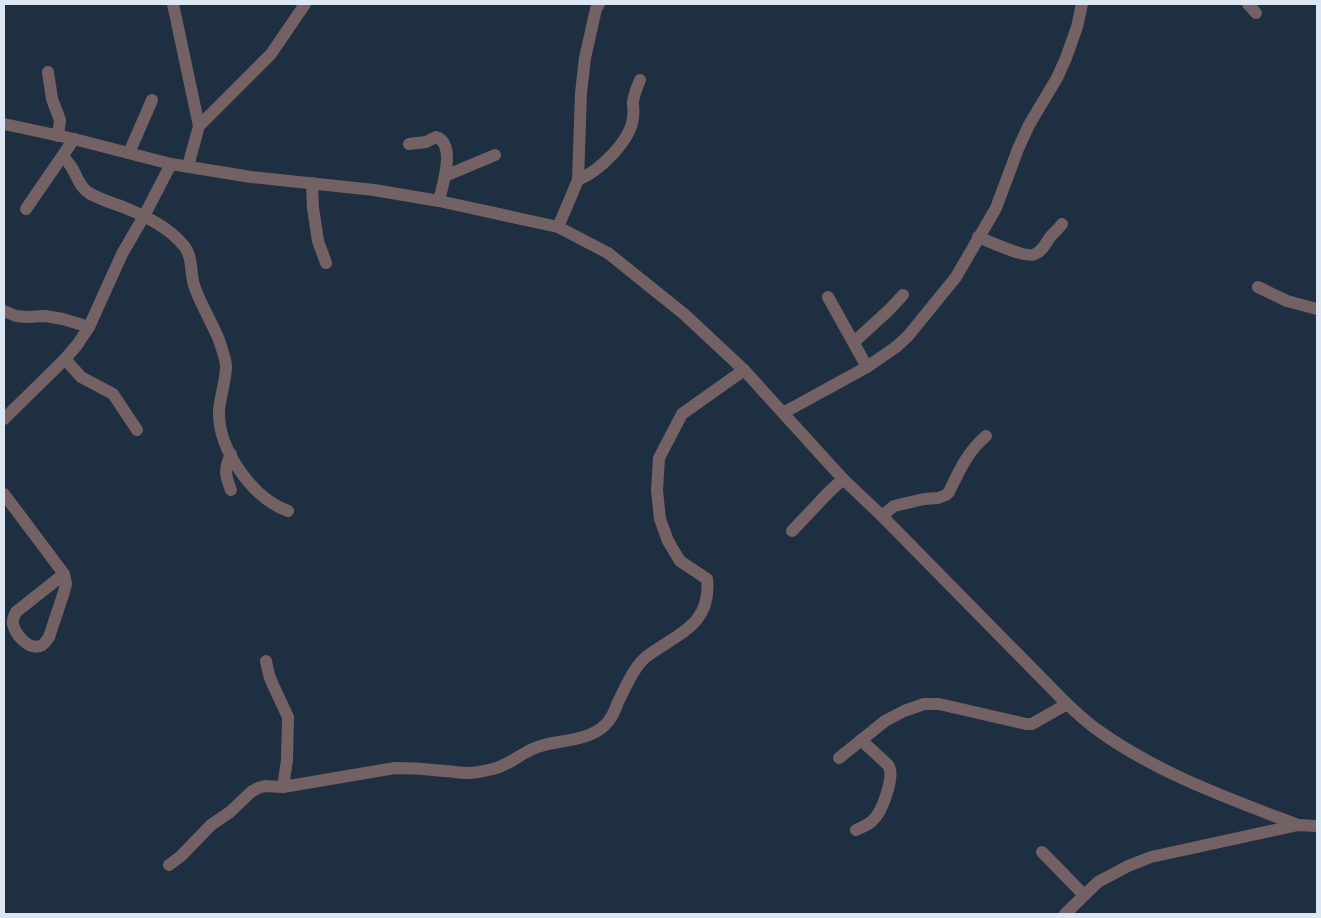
<svg xmlns="http://www.w3.org/2000/svg" width="1321" height="918" viewBox="0 0 1321 918" font-family="Helvetica,sans-serif">
<style>
.lines{fill:none;stroke-linecap:round;stroke-linejoin:round}
.minor{stroke:#736164;stroke-width:12}
</style>
<rect width="100%" height="100%" fill="#1f2f42"/>
<g class="lines">
<g class="minor">
<path d="M173,4L199,126L188,166"/>
<path d="M1248,4L1256,13"/>
<path d="M48,72L52,99L60,120L58,136"/>
<path d="M4,124L74,139L171,164L251,177L374,190L439,201L558,227L608,253L684,314L744,370L843,479L882,516L1067,704C1077,713 1087,723 1099,731C1159,774 1230,799 1298,825"/>
<path d="M199,126L271,54L305,4"/>
<path d="M409,144L426,142L436,137C457,144 442,186 439,201"/>
<path d="M129,153L152,100"/>
<path d="M63,156C65,159 68,162 70,165C77,174 78,186 89,193C99,199 112,203 123,207C145,216 169,227 184,246C193,257 190,272 194,285C200,304 212,322 219,340C221,346 226,360 226,366C226,381 220,396 219,411C218,449 252,498 288,511"/>
<path d="M445,176L495,155"/>
<path d="M578,180C599,171 630,142 633,118C634,113 633,107 633,102C634,94 637,87 640,80"/>
<path d="M312,183L313,208L318,241L326,263"/>
<path d="M26,209L74,139"/>
<path d="M558,227L578,180L581,93L585,58L596,9L599,4"/>
<path d="M978,237C988,241 1027,259 1035,254C1043,251 1046,242 1051,236C1055,232 1059,228 1062,224"/>
<path d="M1258,287L1287,301L1317,309"/>
<path d="M828,297L867,367"/>
<path d="M4,311L16,316L27,317L45,316L63,319L89,327"/>
<path d="M854,342L889,310L903,295"/>
<path d="M65,359L81,377L113,394L137,430"/>
<path d="M783,413L867,367L896,347L908,336L956,277L996,208L1018,149L1029,125L1057,78L1066,58L1077,27L1082,4"/>
<path d="M4,419L65,359L77,345L89,327L122,254L144,216L171,164"/>
<path d="M231,454C224,469 225,475 231,490"/>
<path d="M4,494L64,574L66,584L64,592L49,637C46,641 44,645 40,646C28,650 15,634 13,624C12,620 14,616 16,612L64,574"/>
<path d="M882,516L894,506L924,499L938,498L946,495L949,492C959,471 968,451 986,436"/>
<path d="M792,531L828,493L843,479"/>
<path d="M266,661L269,675L273,685L288,717L287,760L283,787"/>
<path d="M839,758L885,721L904,711L924,704H939L1026,724H1032L1067,704"/>
<path d="M856,830C862,827 869,825 873,820C882,812 896,775 888,765L861,740"/>
<path d="M1042,852L1084,895"/>
<path d="M169,865L181,856L211,825L230,812L251,792L258,788L265,786L283,787L395,768C411,768 428,769 444,771C451,771 459,773 467,773C475,773 485,771 493,769C506,766 515,758 527,752C533,748 541,746 548,744C567,740 591,739 605,725C612,719 615,710 618,702C626,687 633,668 646,657C676,634 712,626 707,579L680,561L668,541L660,519L657,490L659,458L682,414L744,370"/>
<path d="M1065,914L1098,882L1128,866L1151,857L1298,825L1317,826"/>
</g>
</g>
<rect width="1321" height="918" fill="none" stroke="#dde7f4" stroke-width="10"/>
</svg>
